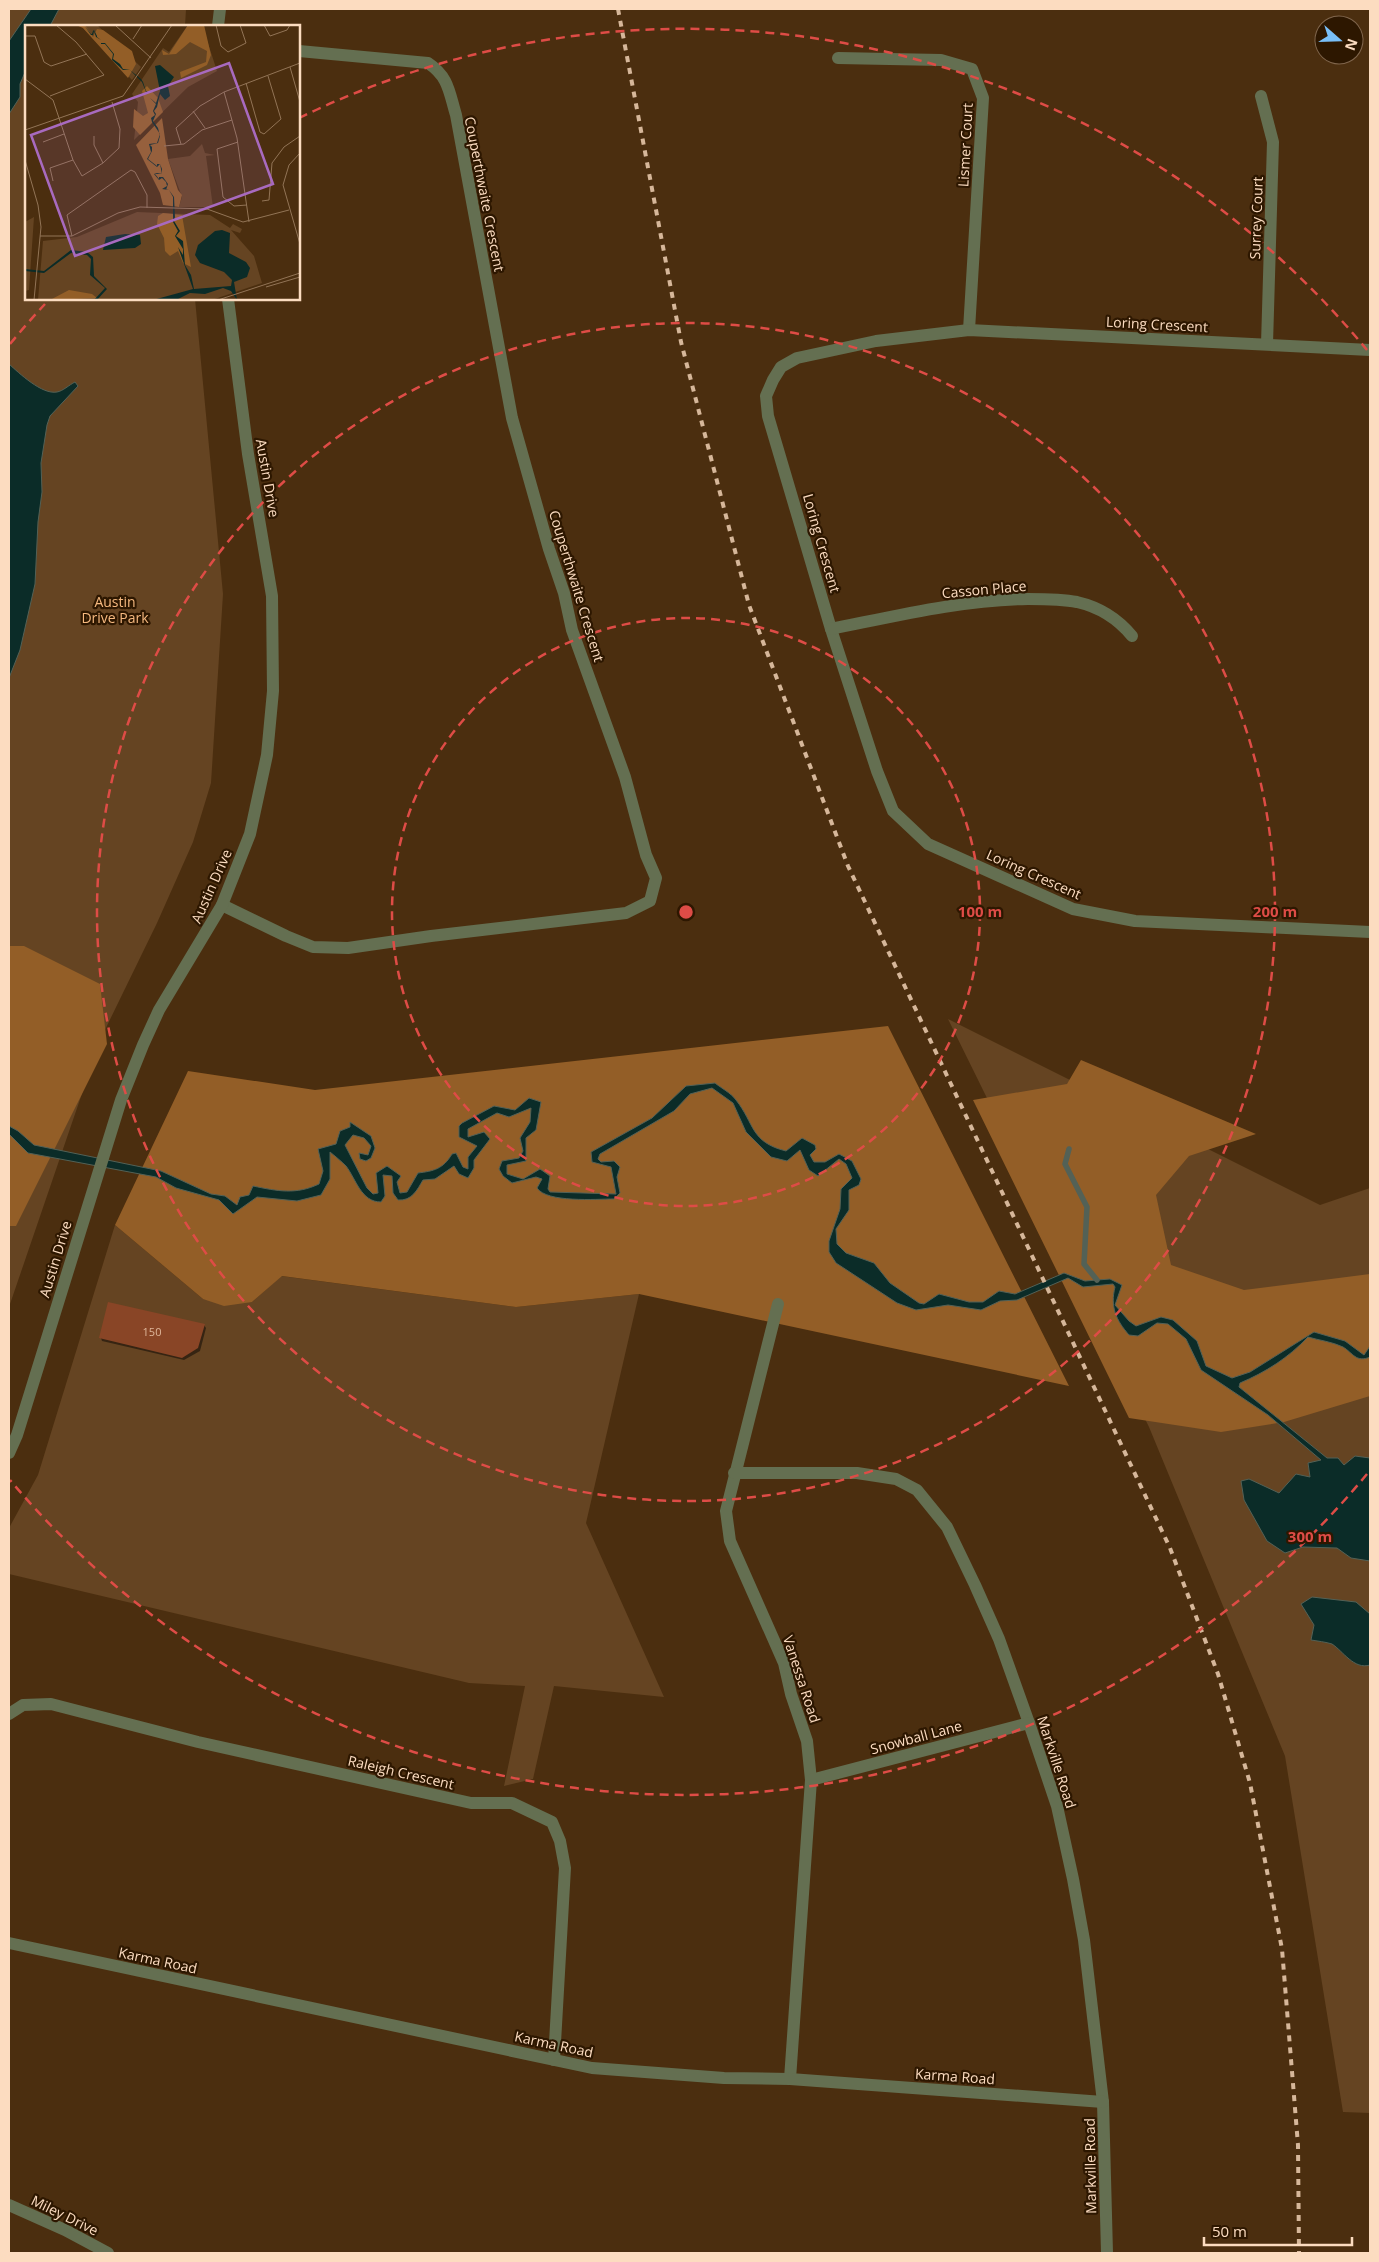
<svg xmlns="http://www.w3.org/2000/svg" width="1379" height="2262" viewBox="0 0 1379 2262" font-family="'Open Sans',sans-serif">
<style>
.green{fill:#654422}
.forest{fill:#935e27}
.water{fill:#0b2c28;stroke:#536156}
.shadow{fill:#0007}
.lines{fill:none;stroke-linecap:round;stroke-linejoin:round}
.stream{stroke:#536156;stroke-width:5.5}
.building{fill:#894526}
.minor{stroke:#646f51;stroke-width:12}
.rail{stroke:#d6b79a;stroke-width:4;stroke-dasharray:6 6;stroke-linecap:butt}
.ring{fill:none;stroke:#de4c46;stroke-width:2.5;stroke-dasharray:9 6}
.labels{text-anchor:middle;dominant-baseline:central;stroke-width:4.5;stroke-linejoin:round;paint-order:stroke}
.number-label{font-size:11px;fill:#dfb69a}
.street-label{font-size:14px;fill:#fcdcc0;stroke:#2d1700}
.park-label{font-size:14px;fill:#f6b97f;stroke:#2d1700}
.inset-road{fill:none;stroke:#927456;stroke-width:1}
.view{fill:#a86abf;fill-opacity:0.15;stroke:#a86abf;stroke-width:2.5}
.inset-edge{fill:none;stroke:#fcdcc0;stroke-width:2.5}
.centre{fill:#de4c46;stroke:#2d1700;stroke-width:2.5}
.ring-label{font-size:15px;text-anchor:middle;font-weight:bold;fill:#de4c46;stroke:#2d1700;stroke-width:4.5;stroke-linejoin:round;paint-order:stroke}
</style>
<rect width="100%" height="100%" fill="#4b2e0f"/>
<g class="green">
<path d="M9,9H186L185,26H26V299H195L223,594L211,783L193,842L157,923L101,1038L9,1307Z"/>
<path d="M948,1019L1320,1205L1370,1188V2113L1343,2112L1285,1756L1149,1427Z"/>
<path d="M115,1225L203,1299L252,1302L281,1276L516,1307L639,1294L586,1523L664,1697L554,1686L533,1779L504,1786L525,1686L469,1683L9,1574V1528L38,1475Z"/>
</g>
<g class="forest">
<path d="M9,946H24L100,984L107,1044L16,1226H9Z"/>
<path d="M888,1026L1069,1386L639,1294L516,1307L282,1276L252,1302L224,1306L203,1299L115,1225L188,1071L315,1090Z"/>
<path d="M1081,1060L1256,1134L1189,1156L1156,1195L1171,1265L1244,1290L1370,1274V1396L1284,1422L1221,1432L1129,1418L973,1100L1067,1084Z"/>
</g>
<g class="water">
<path d="M31,9H59L50,26H26V70L20,84V97L9,114V41Z"/>
<path d="M9,364C19,373 42,395 57,392C63,391 69,385 75,382L78,386L50,416L47,425L41,463L42,492L38,522L35,584L20,650L9,678Z"/>
<path d="M715,1083C721,1088 731,1093 736,1100C755,1124 750,1142 786,1151L802,1138L815,1145L816,1149L810,1155L814,1162H825L839,1154L852,1161L861,1179L859,1185L849,1190V1210L836,1229L837,1244L846,1253L874,1263L890,1283L919,1303L924,1304L939,1294L969,1302H983L999,1291L1015,1294L1064,1273L1085,1281L1110,1279L1122,1285L1115,1305L1129,1321L1136,1326L1161,1317L1173,1320L1197,1341L1206,1366L1232,1378L1250,1372L1314,1332L1345,1341L1364,1355L1370,1346V1357C1356,1363 1353,1353 1343,1347C1333,1342 1318,1340 1308,1337C1288,1358 1266,1372 1240,1383L1239,1387L1327,1458H1338L1344,1465L1355,1456L1370,1458V1561L1351,1558L1337,1548L1303,1547L1285,1553L1267,1541L1244,1500L1241,1481L1249,1479L1279,1493L1296,1474L1310,1477L1308,1463L1321,1460L1268,1415L1201,1370L1186,1339L1168,1324L1157,1323L1138,1336L1129,1335C1116,1320 1110,1307 1115,1287L1113,1284L1083,1287L1068,1278L1017,1300L1000,1301L981,1310L948,1305L916,1310L897,1303L836,1263L829,1252V1241L840,1209L841,1189L852,1178L846,1164L839,1159L818,1176L809,1170L800,1150L787,1161L771,1157L746,1132L733,1103L712,1088L690,1094L674,1111L600,1154L598,1159L601,1162L614,1161L620,1167L617,1177L620,1193L614,1199C596,1199 547,1203 537,1188L542,1179L536,1177L512,1183L503,1176L499,1169L502,1161L519,1158L523,1151L520,1138L530,1122L531,1108L509,1117L497,1113L468,1129V1137L484,1132L490,1139L474,1160V1168L468,1178L459,1174L454,1166L435,1179L423,1180C417,1190 412,1201 398,1200L393,1193L392,1176L383,1175L385,1196L381,1202C361,1202 356,1179 346,1166C341,1161 335,1156 330,1152V1179L321,1195L297,1201L257,1197L233,1214L219,1200L176,1188L156,1177L28,1153L9,1134V1126L18,1131L34,1145L161,1171L211,1194L225,1196L237,1205L240,1197L249,1195L253,1186C277,1191 296,1195 319,1184L323,1171L318,1149L336,1144L340,1131L350,1127V1122L371,1136L375,1148L371,1158L366,1161L360,1159L359,1153L368,1155L371,1146L364,1138L353,1135L345,1145L367,1188L373,1194L378,1193L376,1173L387,1166L401,1176L397,1182L400,1193L407,1192L418,1173C434,1171 443,1169 452,1154L456,1153L463,1167L468,1169V1157L477,1146L459,1137V1126L462,1123L494,1106L515,1110L529,1098L541,1102L536,1130L526,1138V1161L507,1165V1174L523,1179L540,1169L550,1176L548,1189L550,1192L616,1194L611,1167L592,1162L591,1152L652,1118L686,1086Z"/>
<path d="M1312,1597L1356,1602L1370,1614V1665C1354,1670 1343,1651 1332,1644C1326,1642 1317,1641 1311,1640L1314,1625L1301,1604Z"/>
</g>
<path class="shadow" d="M204,1325L206,1328L200,1351L184,1360L102,1341L101,1338Z"/>
<g class="lines">
<path class="stream" d="M1069,1149L1065,1164L1087,1207L1084,1264L1097,1280"/>
</g>
<path class="building" d="M108,1302L205,1324L198,1348L182,1358L99,1338Z"/>
<g class="lines">
<g class="minor">
<path d="M218,26L220,9"/>
<path d="M838,58L941,60L972,69L983,98L969,330"/>
<path d="M1261,96L1273,142L1267,344"/>
<path d="M1370,350L969,330L876,341L797,358L781,367L773,380L766,396L768,416L831,629L877,771L893,811L928,844L1073,909L1135,921L1370,932"/>
<path d="M831,629C896,616 961,600 1028,599C1044,599 1062,599 1077,602C1099,607 1118,619 1132,636"/>
<path d="M222,905L286,936L313,947L348,948L431,936L626,913L650,901L656,878L646,855L625,777L572,630L564,593L549,549L512,418L456,115C449,92 449,77 428,63L299,51"/>
<path d="M778,1304L726,1511L730,1541L784,1663L791,1694L807,1741L811,1780L790,2079"/>
<path d="M9,1453L17,1435L121,1100L143,1045L159,1010L222,905L250,834L267,755L273,691L272,596L248,454L228,299"/>
<path d="M734,1473H857L896,1479L917,1490L947,1527L975,1585L999,1639L1029,1723L1057,1806L1073,1879L1084,1940L1103,2102L1107,2253"/>
<path d="M9,1714L23,1705L51,1704L198,1742L471,1803H512L552,1822L560,1841L565,1868L554,2060"/>
<path d="M811,1780L1029,1723"/>
<path d="M9,1943L592,2068L724,2078L790,2079L1103,2102"/>
<path d="M9,2205L65,2230L108,2253"/>
</g>
<path class="rail" d="M618,9L681,342L749,605L848,866L1170,1548L1218,1674L1250,1783L1282,1949L1298,2145L1299,2253"/>
</g>
<g class="ring">
<circle cx="686" cy="912" r="294"/>
<circle cx="686" cy="912" r="589"/>
<path d="M1367 1474A883 883 0 0 1 10 1480M10 344A883 883 0 0 1 45 304M299 118A883 883 0 0 1 1367 350"/>
</g>
<g class="labels">
<g class="number-label">
<text x="152" y="1331">150</text>
</g>
<g class="street-label">
<text transform="translate(965 145) rotate(-87)">Lismer Court</text>
<text transform="translate(485 194) rotate(79)">Couperthwaite Crescent</text>
<text transform="translate(1256 218) rotate(-88)">Surrey Court</text>
<text transform="translate(1157 324) rotate(3)">Loring Crescent</text>
<text transform="translate(268 478) rotate(80)">Austin Drive</text>
<text transform="translate(822 543) rotate(74)">Loring Crescent</text>
<text transform="translate(577 586) rotate(73)">Couperthwaite Crescent</text>
<text transform="translate(984 589) rotate(-5)">Casson Place</text>
<text transform="translate(1034 874) rotate(24)">Loring Crescent</text>
<text transform="translate(211 886) rotate(-66)">Austin Drive</text>
<text transform="translate(55 1259) rotate(-73)">Austin Drive</text>
<text transform="translate(802 1679) rotate(72)">Vanessa Road</text>
<text transform="translate(916 1737) rotate(-15)">Snowball Lane</text>
<text transform="translate(1057 1762) rotate(72)">Markville Road</text>
<text transform="translate(401 1772) rotate(13)">Raleigh Crescent</text>
<text transform="translate(158 1960) rotate(12)">Karma Road</text>
<text transform="translate(554 2044) rotate(12)">Karma Road</text>
<text transform="translate(955 2076) rotate(4)">Karma Road</text>
<text transform="translate(1090 2166) rotate(-91)">Markville Road</text>
<text transform="translate(65 2215) rotate(26)">Miley Drive</text>
</g>
<g class="park-label">
<text x="115" y="601">Austin<tspan x="115" dy="16">Drive Park</tspan></text>
</g>
</g>
<g transform="translate(25 25)">
<rect width="275" height="275" fill="#4b2e0f"/>
<path d="M55,0H72L116,42L107,55ZM163,0L178,3L192,46L163,62L109,115L113,77L107,69L138,23L144,27ZM177,119L180,128L190,130L181,131L188,182H154L157,172L143,134L165,131ZM112,187L185,190L205,203L208,199L217,204L215,208L206,205L229,231L237,258L187,275H13L18,216L52,212ZM9,192L4,265L0,266V197Z" fill="#654422"/>
<path d="M51,0H60L68,12L72,4L78,5L107,26L111,39L103,53L58,3ZM163,0H179L186,30L182,40L156,53L155,47L181,37L182,26L165,17L151,29L138,30L137,25L144,29ZM122,61L133,73L138,87L115,110L108,102L109,84L118,91L123,88L117,66ZM137,93L143,134L153,165L157,170L154,182L138,180L135,168L111,120ZM138,188L157,190L166,242L158,238L153,226L145,231L140,226L139,213L132,199L133,191ZM44,265L67,269L72,273L25,275Z" fill="#935e27"/>
<path d="M59,0L66,9H67L68,6L69,5L72,11V12L76,15V18H80L89,29L88,34L95,39L98,44L105,45L116,54L118,57L121,66L125,68V73L131,78L135,66L130,41L135,40L149,52L143,61L145,71L140,75L135,69L132,82L129,86L131,89L128,96L133,103L135,111L133,118L125,120L127,122V126L123,134L132,141V139H135L137,144V149H130L134,154V152H138L143,159L141,165H144L149,172L150,192L149,196L155,206L151,211L158,216L160,240L166,250L169,264L206,261L207,255L199,247L175,238L170,230L173,220L190,206L197,205L205,208L204,228L221,237L225,243L222,252L209,257L212,275L206,266L198,263L180,269L165,268L151,275H128L168,264L153,222L158,230V224L150,211L153,206L148,197V172L144,165L137,164L142,161L141,157L137,153L134,155L129,149L132,148L137,149L135,139L132,142L122,134L126,127L124,119L132,118L135,109L127,97L126,93L130,90L128,86L131,79L125,73V68L121,67L117,57L105,45H98L87,35L88,29L80,19H76V15L71,12L69,6L68,10H66ZM100,209L115,210L116,219L110,223L78,225L81,212ZM46,225L62,227L68,232L69,251L82,264L72,275H69L80,263L65,250L66,234L62,230L46,228L19,248L0,246V244L19,246Z" fill="#0b2c28"/>
<path class="inset-road" d="M90,0L126,33M191,0L196,21L203,27L221,18L215,0M239,0L245,11L262,5L265,0M0,11H10L19,37L26,41L62,29M108,14L117,0M265,42L275,77M0,54L28,75L48,135L57,151L78,138L94,123L95,104L87,77M221,58L235,107L239,109L256,94L243,51M199,67L212,113L224,197M25,71L79,50L51,17L31,0M168,86L180,103M0,105L98,71L147,0M69,111V120L78,138M18,117L39,109M213,117L192,124L198,172L209,181L222,180M156,119L151,103L175,81L199,67L275,38M139,121L159,119L177,105L207,95M275,128L264,140L258,160L275,219M0,135L13,180L16,202L9,275M28,156L25,143L48,135M237,176L244,175L247,138L259,122L275,111M15,211H47L93,188L115,182L182,184L218,197L264,185M47,211L42,190L106,145L110,147L122,170V183M241,262L275,252M193,275L275,248"/>
<path class="view" d="M204,38L248,159L50,231L6,110Z"/>
<rect width="275" height="275" class="inset-edge"/>
</g>
<circle cx="686" cy="912" r="8" class="centre"/>
<g class="ring-label">
<text x="980" y="917">100 m</text>
<text x="1275" y="917">200 m</text>
<text x="1310" y="1542">300 m</text>
</g>
<rect width="1379" height="2262" fill="none" stroke="#fcdcc0" stroke-width="20"/>
<g transform="translate(1339 40) rotate(110)"><circle r="24" fill="#2d1700" stroke="#80664d"/>
<path d="M0-4L9 19L0 12L-9 19Z" fill="#79bff8"/>
<text y="-8" font-size="14" font-weight="bold" text-anchor="middle" fill="#fcdcc0">N</text>
</g>
<path d="M1204 2237v8h148v-8" fill="none" stroke="#fcdcc0" stroke-width="2.5"/>
<text x="1212" y="2237" font-size="15" fill="#fcdcc0" stroke="#2d1700" stroke-width="4" paint-order="stroke">50 m</text>
</svg>
